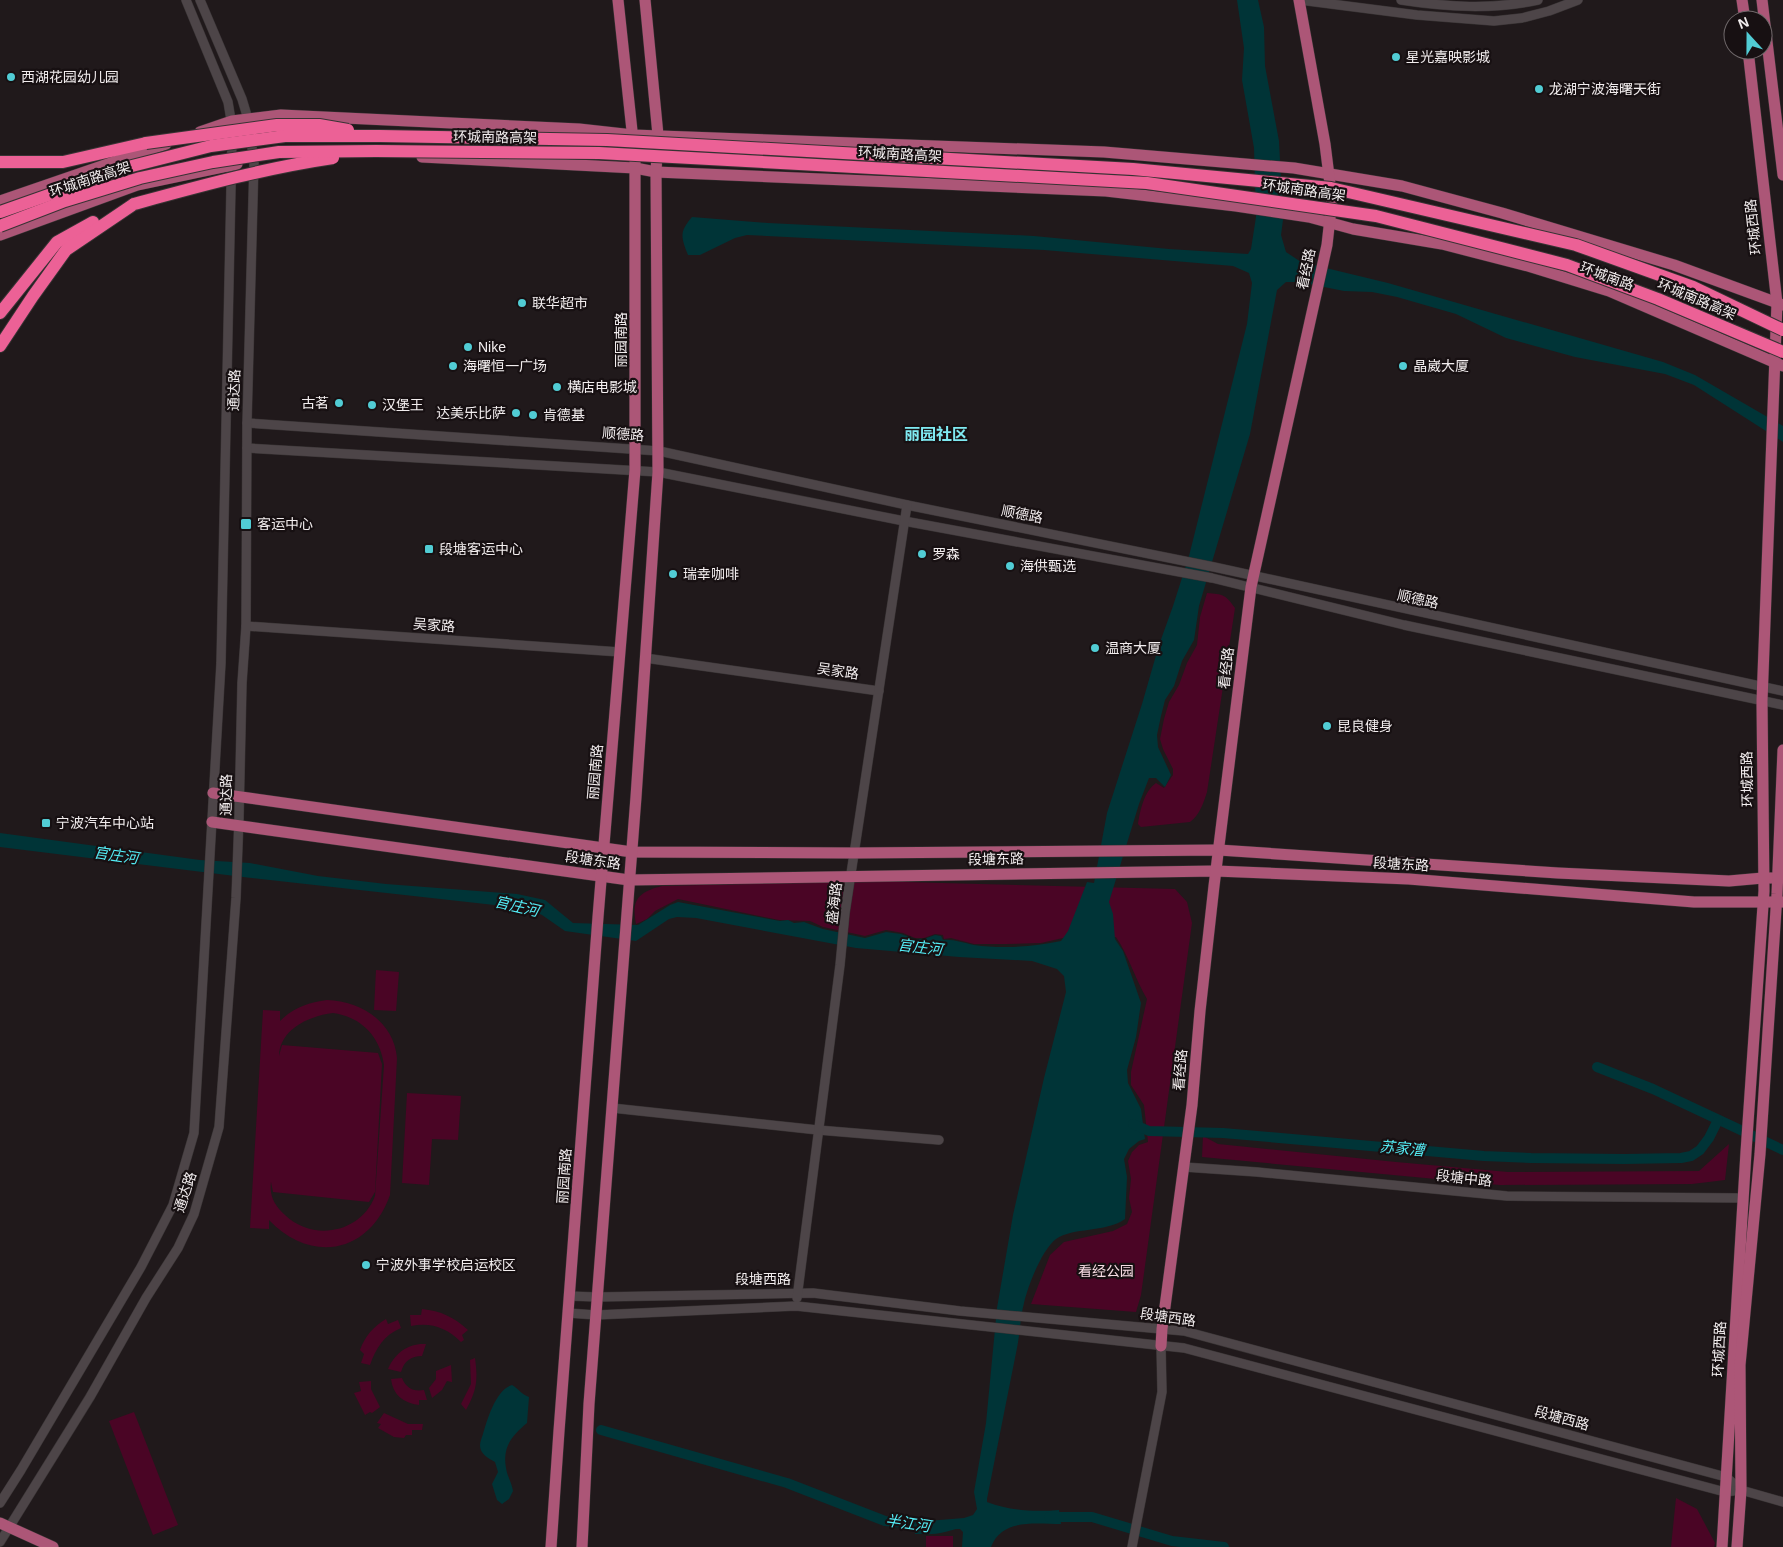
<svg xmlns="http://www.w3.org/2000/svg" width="1783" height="1547" viewBox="0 0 1783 1547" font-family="Arial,'Noto Sans SC',sans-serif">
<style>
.green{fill:#4a0525;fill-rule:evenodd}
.water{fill:#003437}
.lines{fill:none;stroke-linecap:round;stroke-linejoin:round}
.canal{stroke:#003437;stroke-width:10}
.minor-casing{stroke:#383334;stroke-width:10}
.major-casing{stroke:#383334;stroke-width:12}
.highway-casing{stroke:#383334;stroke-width:14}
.minor{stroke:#4d4548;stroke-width:9}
.major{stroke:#ac5677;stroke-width:11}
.highway{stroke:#ec6196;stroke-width:12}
.highway-bridge-casing{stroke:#383334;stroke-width:14;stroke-linecap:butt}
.highway-bridge{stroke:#ec6196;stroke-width:12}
.poi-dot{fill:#51ccd4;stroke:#171012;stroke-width:2}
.labels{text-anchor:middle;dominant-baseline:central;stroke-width:4.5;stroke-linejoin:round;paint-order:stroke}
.poi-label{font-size:14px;fill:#f2edee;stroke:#171012;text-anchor:start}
.street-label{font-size:14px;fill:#f2edee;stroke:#171012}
.park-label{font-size:14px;fill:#f6dbe2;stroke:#171012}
.water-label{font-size:15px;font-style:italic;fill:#54ecf5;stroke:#171012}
.quarter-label{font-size:16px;font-weight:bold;fill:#7feaf2;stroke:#171012}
</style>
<rect width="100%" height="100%" fill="#20191b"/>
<g class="green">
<path d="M1207,593C1223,594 1226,595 1235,608L1207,792C1203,804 1200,814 1190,822L1141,827L1138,824C1140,811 1144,791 1156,783L1164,788L1173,775V769L1163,749L1160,739L1164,719L1169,702L1179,685L1187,663L1197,645L1200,617Z"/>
<path d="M866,881L1175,889L1187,902L1192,923L1141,1295L1136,1312L1031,1304L1050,1255L1064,1242L1113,1231L1127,1224L1132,1212L1129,1198L1131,1179L1128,1161L1132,1152L1139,1145L1148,1142L1144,1105L1131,1085V1072L1147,999C1135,979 1129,956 1116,937L1063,938L1041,943L1005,944H974L951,938L944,939L943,935L935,934L924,938H915L903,933L886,930L865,936L823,927L810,921L779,920L678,899L655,911L647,919L636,924C631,899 639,892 662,886Z"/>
<path d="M376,970L399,972L396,1011L374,1010Z"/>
<path d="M327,1000C361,1001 394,1022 397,1058L390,1195C369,1254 311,1264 269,1220V1229L250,1228L263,1010L280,1011V1021C294,1007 308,1003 327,1000ZM333,1013C361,1017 380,1036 384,1065L375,1196C361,1233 313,1242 285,1215C275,1206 269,1196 271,1182L273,1192L369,1202L375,1192L382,1064L378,1053L282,1045L279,1056C280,1029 309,1016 333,1013Z"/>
<path d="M407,1093L461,1096L458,1140L432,1139L429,1185L402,1183Z"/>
<path d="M1203,1136L1218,1144L1396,1162L1508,1172L1699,1171L1729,1144L1725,1180L1692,1184L1500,1185L1202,1157Z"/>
<path d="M422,1309C441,1311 454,1317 468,1330L462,1335L464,1340L461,1342C447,1328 431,1322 411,1326L410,1315H421Z"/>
<path d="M386,1319L388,1324L398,1320L401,1328C384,1335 376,1348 370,1365L361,1363L364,1354L360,1350C365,1336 373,1327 386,1319Z"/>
<path d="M426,1344L422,1356C411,1356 404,1361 401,1372L388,1369C395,1353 408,1343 426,1344Z"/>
<path d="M475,1358C478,1380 477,1390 466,1410L461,1404L471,1384L470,1360Z"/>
<path d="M451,1365L452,1382L447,1381L442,1390L432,1398L429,1388L436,1379V1371Z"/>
<path d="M402,1378C406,1388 413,1392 424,1390L427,1400H419V1405C403,1403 393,1395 391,1379Z"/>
<path d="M371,1381V1389L380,1407L372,1413L370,1412L365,1415L354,1393L361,1391L359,1382Z"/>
<path d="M134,1412L178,1525L153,1535L109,1421Z"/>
<path d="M384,1413L408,1424H423L422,1430H412V1435H406L404,1438L394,1437L378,1428L381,1424L377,1423Z"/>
<path d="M1676,1498L1697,1509L1715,1543L1714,1547H1671Z"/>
<rect x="926" y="1536" width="27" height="11"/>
</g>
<g class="water">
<path d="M1237,0H1258L1264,27L1265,66L1279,141L1283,220L1281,235L1286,252L1301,262L1388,283L1663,362L1695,375L1783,426V442L1694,385L1665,374L1575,357L1506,338L1456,314L1397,297L1372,292L1344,291L1299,282H1286L1277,290L1250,434L1199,606L1194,640L1182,661L1174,686L1165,700L1161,716L1157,735L1158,747L1171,775L1165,787L1156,778H1149L1139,804L1109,902L1113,914L1115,939L1123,951L1141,1003L1136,1037L1127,1070L1128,1083L1141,1109L1145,1139L1139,1141L1129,1149L1124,1159L1127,1177L1125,1219C1105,1233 1073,1227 1056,1239C1042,1250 1028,1285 1024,1303C1020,1318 1020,1334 1017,1348C1007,1398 997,1448 987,1499V1502C1011,1511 1034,1512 1059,1510L1061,1524C1036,1524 1002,1518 991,1547H962L963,1532L960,1529C952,1529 951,1531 945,1532C935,1535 925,1534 915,1534L912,1518L927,1521L964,1518L973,1515L977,1509L974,1492L986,1423L997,1308L1013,1215L1044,1078L1066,992L1064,976L1057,969L1032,961L959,957L856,948L696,918L677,917L669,919L636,941L565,931L542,915L529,909L243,877L0,847V833L200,860L250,863L318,876L386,884L517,894L545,900L573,923L638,925L670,905L678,902L780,921L788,920L794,923L804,922L823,929L865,938L886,932L901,934L915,939H924L935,935L941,936L943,940C954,939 963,943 974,945C1002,949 1033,947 1061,941L1068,931L1087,882L1094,883L1107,813L1142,704L1159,645L1173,606L1189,556L1247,324L1252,283L1249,273L1233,266L1044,250L747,235L735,238L700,255H688C681,237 679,232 692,217L768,223L1034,236L1169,249L1248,254L1251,249L1256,217L1254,148L1242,80L1244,48Z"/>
<path d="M512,1385C519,1389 521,1394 529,1397L527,1423C513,1435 502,1446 506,1468C507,1476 512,1483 513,1491L509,1499L502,1504L497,1500L492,1484L498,1472L495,1462C488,1458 480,1454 480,1445C480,1442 482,1437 483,1434C487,1420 496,1389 512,1385Z"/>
</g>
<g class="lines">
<g class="canal">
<path d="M1597,1067L1653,1089L1783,1150"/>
<path d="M1133,1124L1149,1131L1223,1133L1484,1156L1531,1158L1624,1159L1681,1158L1691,1156L1700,1150L1709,1138L1718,1120"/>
<path d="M601,1430L787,1483L885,1521L925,1525"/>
<path d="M1049,1517H1092L1172,1541L1224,1547"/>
</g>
<defs>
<g id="minor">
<path d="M186,0L228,102L232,126"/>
<path d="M1300,0L1417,15L1494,21L1522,18L1549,11L1578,0"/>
<path d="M1401,0C1447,7 1492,10 1538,0"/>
<path d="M247,423L659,451L907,505L1214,567L1783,691"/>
<path d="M247,448L658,472L904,521L1212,578L1404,625L1783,705"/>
<path d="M246,626L620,652"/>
<path d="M645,658L879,691"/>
<path d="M612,1108L818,1130L939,1140"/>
<path d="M1184,1167L1257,1172L1507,1196L1743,1198"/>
<path d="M569,1296L597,1297L813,1293L960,1311L1184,1331L1726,1477L1741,1490"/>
<path d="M797,1298L840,965L845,913L907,505"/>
<path d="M568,1313L596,1315L796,1306L1184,1348L1725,1492L1741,1490L1783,1502"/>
<path d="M0,1503L21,1470L141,1267L173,1205L194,1133L221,663L232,139"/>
<path d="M0,1542L90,1397L146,1298L178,1248L194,1214L219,1127L236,898L239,818L242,683L246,626L247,423L254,162L248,119L242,99L200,0"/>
<path d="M1132,1547L1162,1392L1161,1346"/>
</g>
<g id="major">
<path d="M618,0L633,140"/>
<path d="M1742,0L1745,20"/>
<path d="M1762,0L1783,175"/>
<path d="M200,132L232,121L281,115L579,129L633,135L1104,152L1294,168L1402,186L1502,213L1674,265L1783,305"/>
<path d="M422,157L635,168L656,172L1106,191L1236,206L1309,217L1353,229L1442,244L1528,266L1609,291L1783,366"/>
<path d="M0,201L166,144"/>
<path d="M0,235L137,185L237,164"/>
<path d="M213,793L632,852L854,853L1219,850L1558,873L1729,881L1763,878H1783"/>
<path d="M212,822L629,880L1216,871L1409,879L1694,902H1783"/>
<path d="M1161,1346L1162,1329L1192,1105L1200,1011L1214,886L1251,587L1327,245L1332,200L1325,144L1299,0"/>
<path d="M0,1523L53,1547"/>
<path d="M551,1547L559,1431L598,917L635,470V161"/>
<path d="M582,1547L589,1404L636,797L658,472L656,172L658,135L645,0"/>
<path d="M1722,1547L1746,1152L1764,891L1762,701L1777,303L1748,50"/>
<path d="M1737,1547L1741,1490L1740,1365L1760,1154L1777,894L1783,750"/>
</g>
<g id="highway">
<path d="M0,162H63L146,143"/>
<path d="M0,313L57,242L93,222"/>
<path d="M0,346L33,296L66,250L134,204"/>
</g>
</defs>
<use href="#minor" class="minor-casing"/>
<use href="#major" class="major-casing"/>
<use href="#highway" class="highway-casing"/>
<use href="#minor" class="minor"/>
<use href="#major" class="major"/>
<use href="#highway" class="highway"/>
<defs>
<g id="highway-bridge">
<path d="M146,143L277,125H319L348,130"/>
<path d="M134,204C200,186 265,168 333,158"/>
<path d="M0,212L128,167L211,146L285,136H380L607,140L1133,169L1331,188L1576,245L1693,287L1783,330"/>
<path d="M0,226L65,201L140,178L213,162L279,152L376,151L599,153L1147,183L1376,216L1567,265L1658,299L1783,352"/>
</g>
</defs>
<use href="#highway-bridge" class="highway-bridge-casing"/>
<use href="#highway-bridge" class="highway-bridge"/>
</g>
<g class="poi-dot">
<circle cx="1396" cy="57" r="5"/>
<circle cx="11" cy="77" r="5"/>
<circle cx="1539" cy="89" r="5"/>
<circle cx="522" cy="303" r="5"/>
<circle cx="468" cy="347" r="5"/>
<circle cx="453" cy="366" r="5"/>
<circle cx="1403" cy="366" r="5"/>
<circle cx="557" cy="387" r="5"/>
<circle cx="339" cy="403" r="5"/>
<circle cx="372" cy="405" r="5"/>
<circle cx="516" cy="413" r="5"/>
<circle cx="533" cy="415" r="5"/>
<rect x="240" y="518" width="12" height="12" rx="2.5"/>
<rect x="424" y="544" width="10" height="10" rx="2.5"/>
<circle cx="922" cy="554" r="5"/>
<circle cx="1010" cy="566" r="5"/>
<circle cx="673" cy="574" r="5"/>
<circle cx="1095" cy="648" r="5"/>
<circle cx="1327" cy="726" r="5"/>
<rect x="41" y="818" width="10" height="10" rx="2.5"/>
<circle cx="366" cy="1265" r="5"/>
</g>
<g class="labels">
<g class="poi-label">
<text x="1406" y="57">星光嘉映影城</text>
<text x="21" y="77">西湖花园幼儿园</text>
<text x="1549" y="89">龙湖宁波海曙天街</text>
<text x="532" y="303">联华超市</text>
<text x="478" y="347">Nike</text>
<text x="463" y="366">海曙恒一广场</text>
<text x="1413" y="366">晶崴大厦</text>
<text x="567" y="387">横店电影城</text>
<text x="329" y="403" text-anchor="end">古茗</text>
<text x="382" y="405">汉堡王</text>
<text x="506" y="413" text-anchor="end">达美乐比萨</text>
<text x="543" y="415">肯德基</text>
<text x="257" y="524">客运中心</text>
<text x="439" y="549">段塘客运中心</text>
<text x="932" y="554">罗森</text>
<text x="1020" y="566">海供甄选</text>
<text x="683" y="574">瑞幸咖啡</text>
<text x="1105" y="648">温商大厦</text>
<text x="1337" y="726">昆良健身</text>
<text x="56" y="823">宁波汽车中心站</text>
<text x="376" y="1265">宁波外事学校启运校区</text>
</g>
<g class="street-label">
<text transform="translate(495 137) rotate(1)">环城南路高架</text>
<text transform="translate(900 154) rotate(3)">环城南路高架</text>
<text transform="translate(90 179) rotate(-18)">环城南路高架</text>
<text transform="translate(1304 190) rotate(8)">环城南路高架</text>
<text transform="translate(1753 227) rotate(-96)">环城西路</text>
<text transform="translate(1306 269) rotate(-78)">看经路</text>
<text transform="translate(1607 276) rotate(20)">环城南路</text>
<text transform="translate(1697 299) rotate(23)">环城南路高架</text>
<text transform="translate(621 340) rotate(-90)">丽园南路</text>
<text transform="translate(234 390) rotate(-88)">通达路</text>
<text transform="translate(623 434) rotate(4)">顺德路</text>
<text transform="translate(1022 514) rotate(11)">顺德路</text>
<text transform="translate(1418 599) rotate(12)">顺德路</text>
<text transform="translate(434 625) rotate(4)">吴家路</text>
<text transform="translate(1226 668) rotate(-83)">看经路</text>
<text transform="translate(838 671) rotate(8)">吴家路</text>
<text transform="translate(595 772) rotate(-85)">丽园南路</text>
<text transform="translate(1747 779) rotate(-91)">环城西路</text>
<text transform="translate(226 795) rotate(-89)">通达路</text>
<text transform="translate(996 859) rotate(-1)">段塘东路</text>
<text transform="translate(593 860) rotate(8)">段塘东路</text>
<text transform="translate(1401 864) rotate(3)">段塘东路</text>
<text transform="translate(834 903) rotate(-83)">盛海路</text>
<text transform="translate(1180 1070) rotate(-85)">看经路</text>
<text transform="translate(564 1176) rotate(-86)">丽园南路</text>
<text transform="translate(1464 1178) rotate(6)">段塘中路</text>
<text transform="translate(185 1192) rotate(-72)">通达路</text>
<text x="763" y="1279">段塘西路</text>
<text transform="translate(1168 1317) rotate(8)">段塘西路</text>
<text transform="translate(1719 1349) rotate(-87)">环城西路</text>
<text transform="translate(1562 1418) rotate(15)">段塘西路</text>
</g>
<g class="park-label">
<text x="1106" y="1271">看经公园</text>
</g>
<g class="water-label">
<text transform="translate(116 855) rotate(8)">官庄河</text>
<text transform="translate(517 906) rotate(13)">官庄河</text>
<text transform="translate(920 947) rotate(7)">官庄河</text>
<text transform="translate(1402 1148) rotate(5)">苏家漕</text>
<text transform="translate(908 1523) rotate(8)">半江河</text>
</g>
<g class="quarter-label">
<text x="936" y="434">丽园社区</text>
</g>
</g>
<g transform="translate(1748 35) rotate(339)"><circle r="24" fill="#171012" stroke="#6f686a"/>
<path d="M0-4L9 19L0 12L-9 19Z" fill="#51ccd4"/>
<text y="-8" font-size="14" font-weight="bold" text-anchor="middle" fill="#f2edee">N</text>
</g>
</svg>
